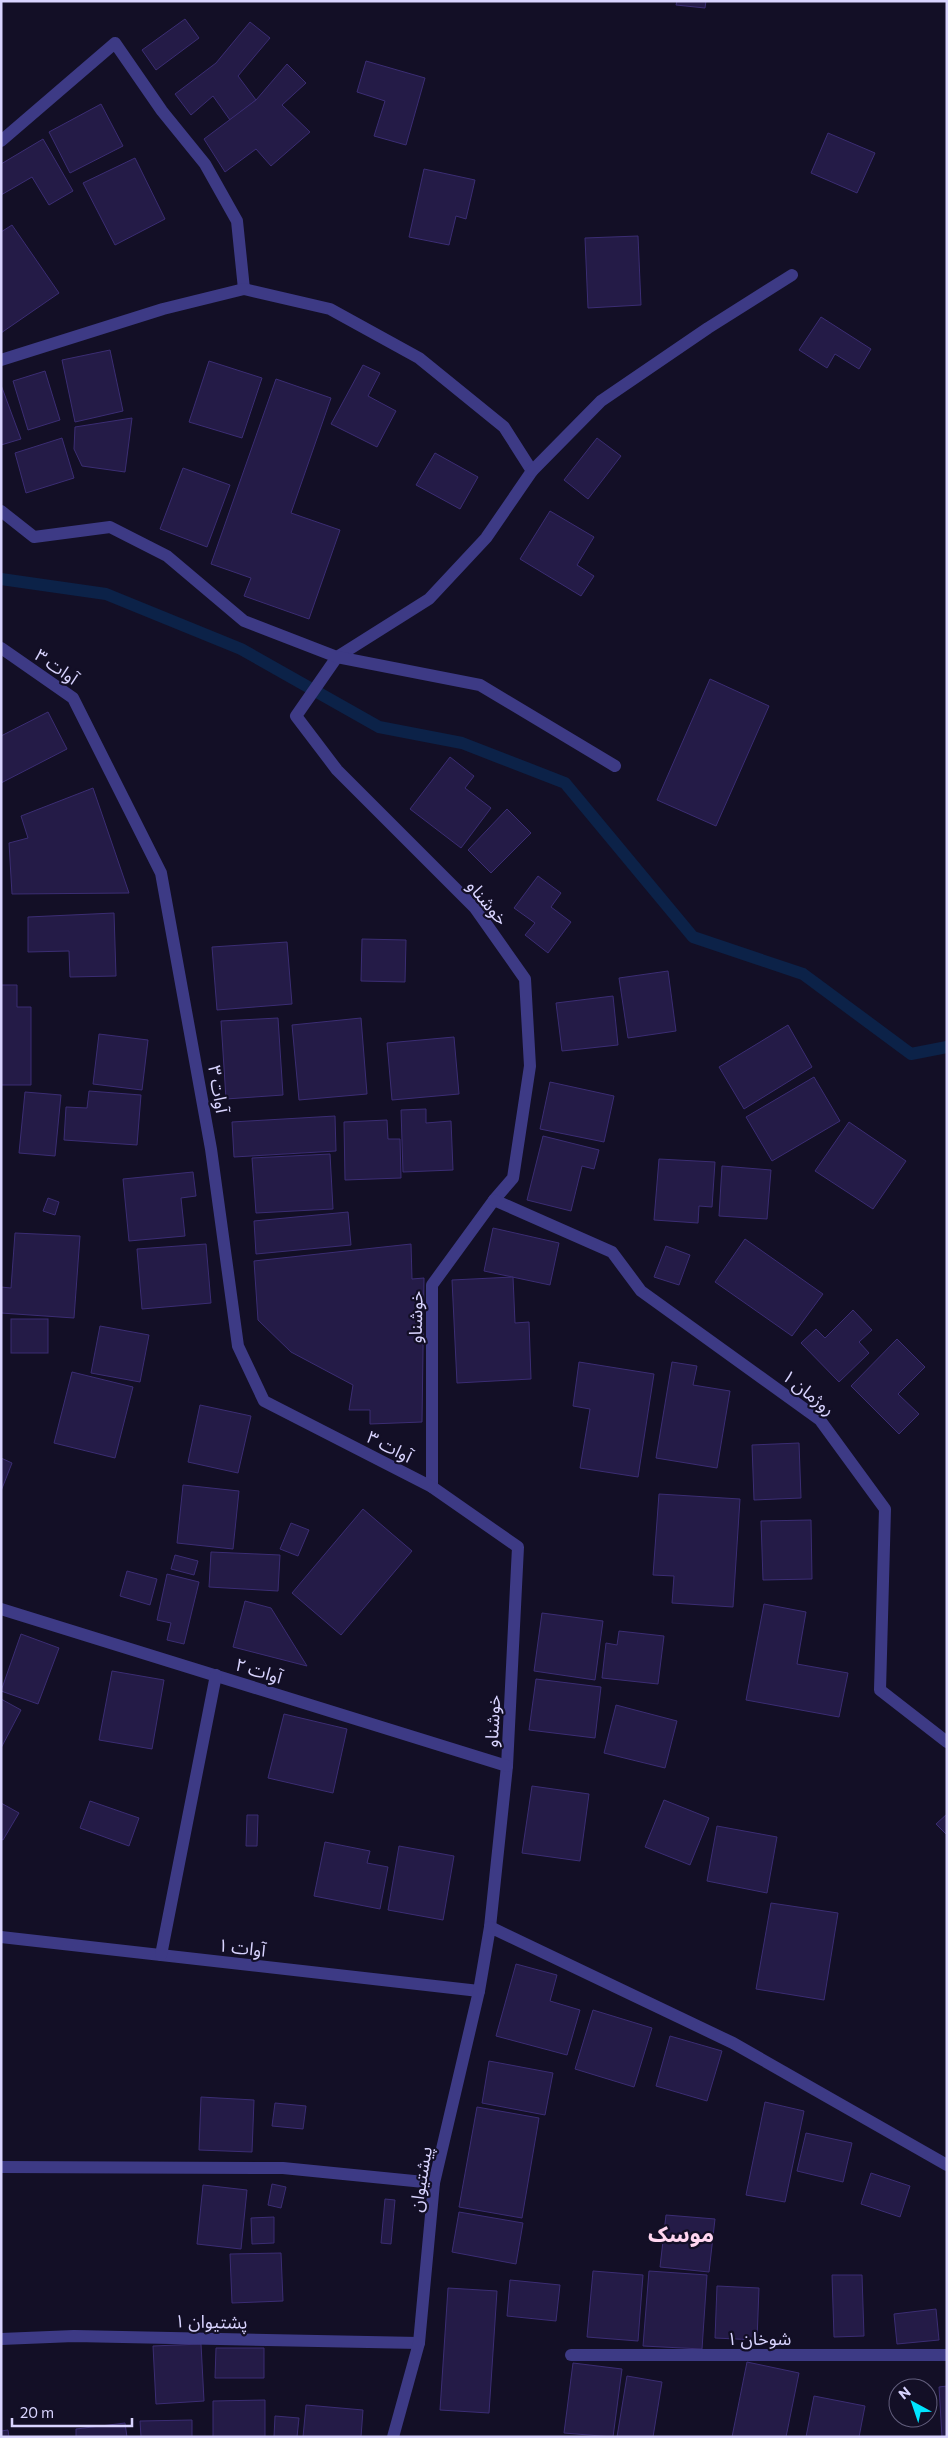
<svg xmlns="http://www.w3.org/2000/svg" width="948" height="2438" viewBox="0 0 948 2438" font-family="Commissioner,'Noto Sans Arabic',sans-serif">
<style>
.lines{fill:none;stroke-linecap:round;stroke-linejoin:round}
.stream{stroke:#0c2248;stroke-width:12}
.building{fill:#241b47;stroke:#3b2d73}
.minor{stroke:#3d3a85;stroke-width:12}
.tertiary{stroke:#3d3a85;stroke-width:12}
.labels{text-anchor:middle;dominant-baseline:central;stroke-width:4.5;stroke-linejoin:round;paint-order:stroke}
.street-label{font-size:18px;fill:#d9d4ff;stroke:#130f26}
.district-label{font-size:22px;font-weight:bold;fill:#ffd6f0;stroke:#130f26}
</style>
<rect width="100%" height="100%" fill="#130f26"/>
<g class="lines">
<path class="stream" d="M1,579L106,594L241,649L379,727L462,743L565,783L693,937L803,974L911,1054L947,1047"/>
</g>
<g class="building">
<path d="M677,1H706L705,8L676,5Z"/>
<path d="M185,19L199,38L156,70L142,50Z"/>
<path d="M250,22L270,38L238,76L256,100L230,120L213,96L191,115L175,94L216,63Z"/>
<path d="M366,61L425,78L406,145L374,136L385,101L357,92Z"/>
<path d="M287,64L306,83L282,105L310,132L271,166L256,149L225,172L204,139L256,100Z"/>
<path d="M101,104L123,146L70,173L49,132Z"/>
<path d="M828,133L875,153L857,193L811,173Z"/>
<path d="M43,139L73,191L49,205L32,177L1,195V164Z"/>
<path d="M135,158L165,219L115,245L83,183Z"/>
<path d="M424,169L475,180L466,219L456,216L449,245L409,237Z"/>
<path d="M12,225L59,293L1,333V232Z"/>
<path d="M638,236L641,305L588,308L585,238Z"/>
<path d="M821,317L871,349L859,369L835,354L827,368L799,350Z"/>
<path d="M110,350L123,411L75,422L62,360Z"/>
<path d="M209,361L262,378L242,438L189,422Z"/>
<path d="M363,365L380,373L368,396L396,411L377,447L331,424Z"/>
<path d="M45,371L60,420L28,430L13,381Z"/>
<path d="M276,379L331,398L291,513L340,530L309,619L244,596L251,578L211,564Z"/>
<path d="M1,385L21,439L1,445Z"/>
<path d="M132,418L125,472L82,466L74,449L75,427Z"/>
<path d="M62,438L74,478L26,493L15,453Z"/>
<path d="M597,438L621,456L588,499L564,480Z"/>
<path d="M435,453L478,477L460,509L416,485Z"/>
<path d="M183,468L230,485L207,547L160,529Z"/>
<path d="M550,511L594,537L577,565L594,576L581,596L520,559Z"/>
<path d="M710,679L769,706L716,826L657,800Z"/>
<path d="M48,712L67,749L1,783V736Z"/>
<path d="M450,757L474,776L465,788L491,808L461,848L410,809Z"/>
<path d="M93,788L129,893L12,894L9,843L28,838L21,816Z"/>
<path d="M507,809L531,833L491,873L468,850Z"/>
<path d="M538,876L561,893L551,907L571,922L548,953L525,935L535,923L514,908Z"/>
<path d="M114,913L116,976L70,977L69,951L28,952V917Z"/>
<path d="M362,939L406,940L405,982L361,981Z"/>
<path d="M287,942L292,1004L217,1010L212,947Z"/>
<path d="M668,971L676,1031L628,1038L619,978Z"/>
<path d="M1,985H17V1007H31V1085H1Z"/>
<path d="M613,996L618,1045L562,1051L556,1003Z"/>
<path d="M278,1018L283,1095L226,1099L221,1021Z"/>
<path d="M361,1018L367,1094L299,1100L292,1025Z"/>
<path d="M788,1025L812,1067L744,1109L719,1067Z"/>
<path d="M99,1034L148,1040L142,1090L93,1084Z"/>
<path d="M454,1037L459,1094L392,1100L387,1043Z"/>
<path d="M814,1077L840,1121L772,1161L746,1117Z"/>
<path d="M550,1082L614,1096L604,1142L540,1129Z"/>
<path d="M89,1091L141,1095L137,1145L64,1140L66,1107L87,1108Z"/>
<path d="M25,1092L61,1095L55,1156L19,1153Z"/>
<path d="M426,1109V1123L451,1121L453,1170L403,1172L401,1110Z"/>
<path d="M335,1116L336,1151L234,1157L232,1122Z"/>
<path d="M387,1120L388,1139H400L401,1178L345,1180L344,1122Z"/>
<path d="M849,1122L906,1161L873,1209L815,1171Z"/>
<path d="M543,1136L599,1150L594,1169L582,1166L571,1211L527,1200Z"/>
<path d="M330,1154L333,1209L256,1213L252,1158Z"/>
<path d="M659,1159L715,1162L712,1207L699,1206L698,1223L654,1220Z"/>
<path d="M722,1166L771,1170L767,1219L719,1216Z"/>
<path d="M193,1172L196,1196L181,1198L185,1236L129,1241L123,1179Z"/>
<path d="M48,1198L59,1202L55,1215L43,1211Z"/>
<path d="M348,1212L351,1245L256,1254L254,1221Z"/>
<path d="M493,1228L559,1243L550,1285L484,1271Z"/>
<path d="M15,1233L80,1236L74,1318L1,1313V1287L11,1288Z"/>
<path d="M745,1239L823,1294L792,1336L715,1282Z"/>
<path d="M206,1244L211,1303L142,1309L137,1249Z"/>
<path d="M411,1244L412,1279L424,1278L422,1422L370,1424V1410H349L353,1385L291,1352L258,1320L254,1261Z"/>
<path d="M666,1246L690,1255L679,1285L654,1277Z"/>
<path d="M513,1277L515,1323L529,1322L531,1379L457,1383L452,1280Z"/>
<path d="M853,1310L872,1330L859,1342L869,1353L839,1382L801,1343L816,1329L825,1338Z"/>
<rect x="11" y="1319" width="37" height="34"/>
<path d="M100,1326L149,1335L140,1382L91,1373Z"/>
<path d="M897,1339L925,1367L898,1394L919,1414L899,1434L851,1386Z"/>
<path d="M579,1362L654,1374L638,1477L580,1468L590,1409L573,1406Z"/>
<path d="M672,1362L697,1366L693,1385L730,1391L717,1468L656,1458Z"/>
<path d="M72,1372L133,1387L115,1458L54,1443Z"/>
<path d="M200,1405L251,1416L238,1473L188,1462Z"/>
<path d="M799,1443L801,1498L754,1500L752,1445Z"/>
<path d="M1,1458L12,1463L1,1491Z"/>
<path d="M183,1485L239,1491L233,1549L177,1543Z"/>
<path d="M659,1494L740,1499L733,1607L672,1603L674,1576L653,1575Z"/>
<path d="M363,1509L412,1551L341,1635L292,1593Z"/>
<path d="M811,1520L812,1579L763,1580L761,1521Z"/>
<path d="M291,1523L309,1530L298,1556L280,1549Z"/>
<path d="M211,1552L280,1555L278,1591L209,1587Z"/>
<path d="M175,1555L198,1561L194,1575L171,1569Z"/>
<path d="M127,1571L157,1579L150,1605L120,1596Z"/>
<path d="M167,1574L199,1582L184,1644L167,1640L171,1623L157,1620Z"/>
<path d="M245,1601L271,1608L307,1666L233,1647Z"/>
<path d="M764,1604L806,1612L797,1664L848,1673L839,1717L746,1700Z"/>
<path d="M542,1613L603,1621L595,1680L534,1671Z"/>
<path d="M619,1631L664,1636L658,1684L602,1678L606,1643L617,1645Z"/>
<path d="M21,1634L59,1648L38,1704L1,1691Z"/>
<path d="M112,1671L164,1680L152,1749L99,1740Z"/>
<path d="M536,1679L601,1687L595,1738L529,1730Z"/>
<path d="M1,1699L21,1710L1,1748Z"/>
<path d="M616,1705L677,1721L665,1768L604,1753Z"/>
<path d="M284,1714L347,1729L333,1793L268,1778Z"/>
<path d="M532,1786L589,1794L580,1861L522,1853Z"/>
<path d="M664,1800L709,1818L690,1865L645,1847Z"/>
<path d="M90,1801L139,1818L129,1846L80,1828Z"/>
<path d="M1,1803L19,1813L3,1840L1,1839Z"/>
<path d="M947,1814V1835L936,1824Z"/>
<path d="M247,1815H258L257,1846H246Z"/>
<path d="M717,1826L777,1837L767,1893L707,1881Z"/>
<path d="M325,1842L370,1851L367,1863L388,1867L380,1909L314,1896Z"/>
<path d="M399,1846L454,1856L443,1920L388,1910Z"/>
<path d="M771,1903L838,1913L824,2000L756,1989Z"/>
<path d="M516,1964L557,1975L550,2001L580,2010L567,2055L496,2036Z"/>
<path d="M593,2010L652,2028L634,2087L575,2069Z"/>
<path d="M670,2036L722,2051L707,2101L656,2086Z"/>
<path d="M489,2061L553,2073L545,2115L482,2103Z"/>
<path d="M201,2097L254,2100L252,2152L199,2150Z"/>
<path d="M765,2102L804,2111L785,2202L746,2195Z"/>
<path d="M275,2103L306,2106L303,2129L272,2126Z"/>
<path d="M477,2107L539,2118L522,2218L459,2207Z"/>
<path d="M806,2133L852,2143L843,2182L797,2171Z"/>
<path d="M871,2173L910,2186L900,2217L861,2204Z"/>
<path d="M272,2184L286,2187L281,2208L268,2205Z"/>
<path d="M203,2185L247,2190L241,2249L197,2244Z"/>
<path d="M385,2199L395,2200L391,2244L381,2243Z"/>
<path d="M459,2212L523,2223L516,2264L452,2252Z"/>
<path d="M666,2215L715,2219L709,2272L660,2267Z"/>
<path d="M274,2217V2243L252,2244L251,2218Z"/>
<path d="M281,2253L283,2301L232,2303L230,2254Z"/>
<path d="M593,2271L643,2275L638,2341L587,2337Z"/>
<path d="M649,2271L707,2275L702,2349L643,2346Z"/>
<path d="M832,2275H862L864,2336L834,2337Z"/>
<path d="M510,2280L560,2285L556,2321L507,2316Z"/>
<path d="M717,2286L759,2288L757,2340L715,2338Z"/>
<path d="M448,2288L497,2291L489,2413L440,2410Z"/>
<path d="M936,2309L939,2340L897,2344L894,2314Z"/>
<path d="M201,2344L204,2401L156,2404L153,2346Z"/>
<path d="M216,2348H264V2378H215Z"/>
<path d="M747,2362L799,2373L786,2437H732Z"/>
<path d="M573,2363L622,2369L613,2437L564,2433Z"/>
<path d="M627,2376L662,2382L653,2437H617Z"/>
<path d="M947,2386V2437H942L939,2387Z"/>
<path d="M814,2396L865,2406L859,2437H806Z"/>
<path d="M265,2400V2437H213V2401Z"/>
<path d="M306,2405L363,2410L361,2437H303Z"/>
<path d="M275,2416L299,2418L297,2437H274Z"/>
<path d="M192,2420V2437H141L140,2421Z"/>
<path d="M125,2423L127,2437H76V2429Z"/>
<path d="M8,2430L9,2437H1V2431Z"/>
</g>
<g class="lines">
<g class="minor">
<path d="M1,141L115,43L162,111L205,164L237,221L244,289"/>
<path d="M1,360L163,309L244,289L330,309L419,358L504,427L532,471L486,538L429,599L337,657L296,716L337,770L475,908L525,979L530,1066L513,1178L494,1200L432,1285V1487L518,1547L507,1766L490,1927"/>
<path d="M532,471L601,401L708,328L792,275"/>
<path d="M1,511L34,537L110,527L167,556L244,621L337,657L480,685L615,766"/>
<path d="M1,648L73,698L161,873L211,1149L238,1346L264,1401L432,1487"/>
<path d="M494,1200L612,1252L641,1291L820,1420L885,1509L880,1690L947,1742"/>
<path d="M1,1609L507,1766"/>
<path d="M1,1937L479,1991"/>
<path d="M161,1955L216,1675"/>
<path d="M1,2167L283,2168L434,2183"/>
<path d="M1,2339L74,2336L419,2343"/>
<path d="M571,2355H947"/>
</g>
<path class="tertiary" d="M393,2437L419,2343L434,2183L479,1991L490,1927L733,2043L947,2165"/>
</g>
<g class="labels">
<g class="street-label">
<text transform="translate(57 666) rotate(35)">آوات ۳</text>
<text transform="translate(488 902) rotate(50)">خوشناو</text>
<text transform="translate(219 1089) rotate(80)">آوات ۳</text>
<text transform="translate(415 1317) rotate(-89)">خوشناو</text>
<text transform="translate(809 1392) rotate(39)">روژمان ۱</text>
<text transform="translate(390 1446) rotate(27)">آوات ۳</text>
<text transform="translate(259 1670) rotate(17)">آوات ۲</text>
<text transform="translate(492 1721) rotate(-87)">خوشناو</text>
<text transform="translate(242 1947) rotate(7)">آوات ۱</text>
<text transform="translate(420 2179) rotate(-81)">پیشتیوان</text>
<text transform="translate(211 2321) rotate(1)">پشتیوان ۱</text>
<text x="759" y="2338">شوخان ۱</text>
</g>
<g class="district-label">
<text x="681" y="2233">موسک</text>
</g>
</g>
<rect width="948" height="2438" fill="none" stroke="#d9d4ff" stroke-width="5"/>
<g transform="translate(913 2403) rotate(320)"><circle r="24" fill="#130f26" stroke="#625e7d"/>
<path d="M0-4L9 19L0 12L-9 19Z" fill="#00e5ff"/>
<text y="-8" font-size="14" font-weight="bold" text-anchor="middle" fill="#d9d4ff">N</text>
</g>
<path d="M12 2418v8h120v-8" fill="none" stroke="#d9d4ff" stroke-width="2.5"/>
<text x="20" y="2418" font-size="15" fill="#d9d4ff" stroke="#130f26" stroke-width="4" paint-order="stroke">20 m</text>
</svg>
